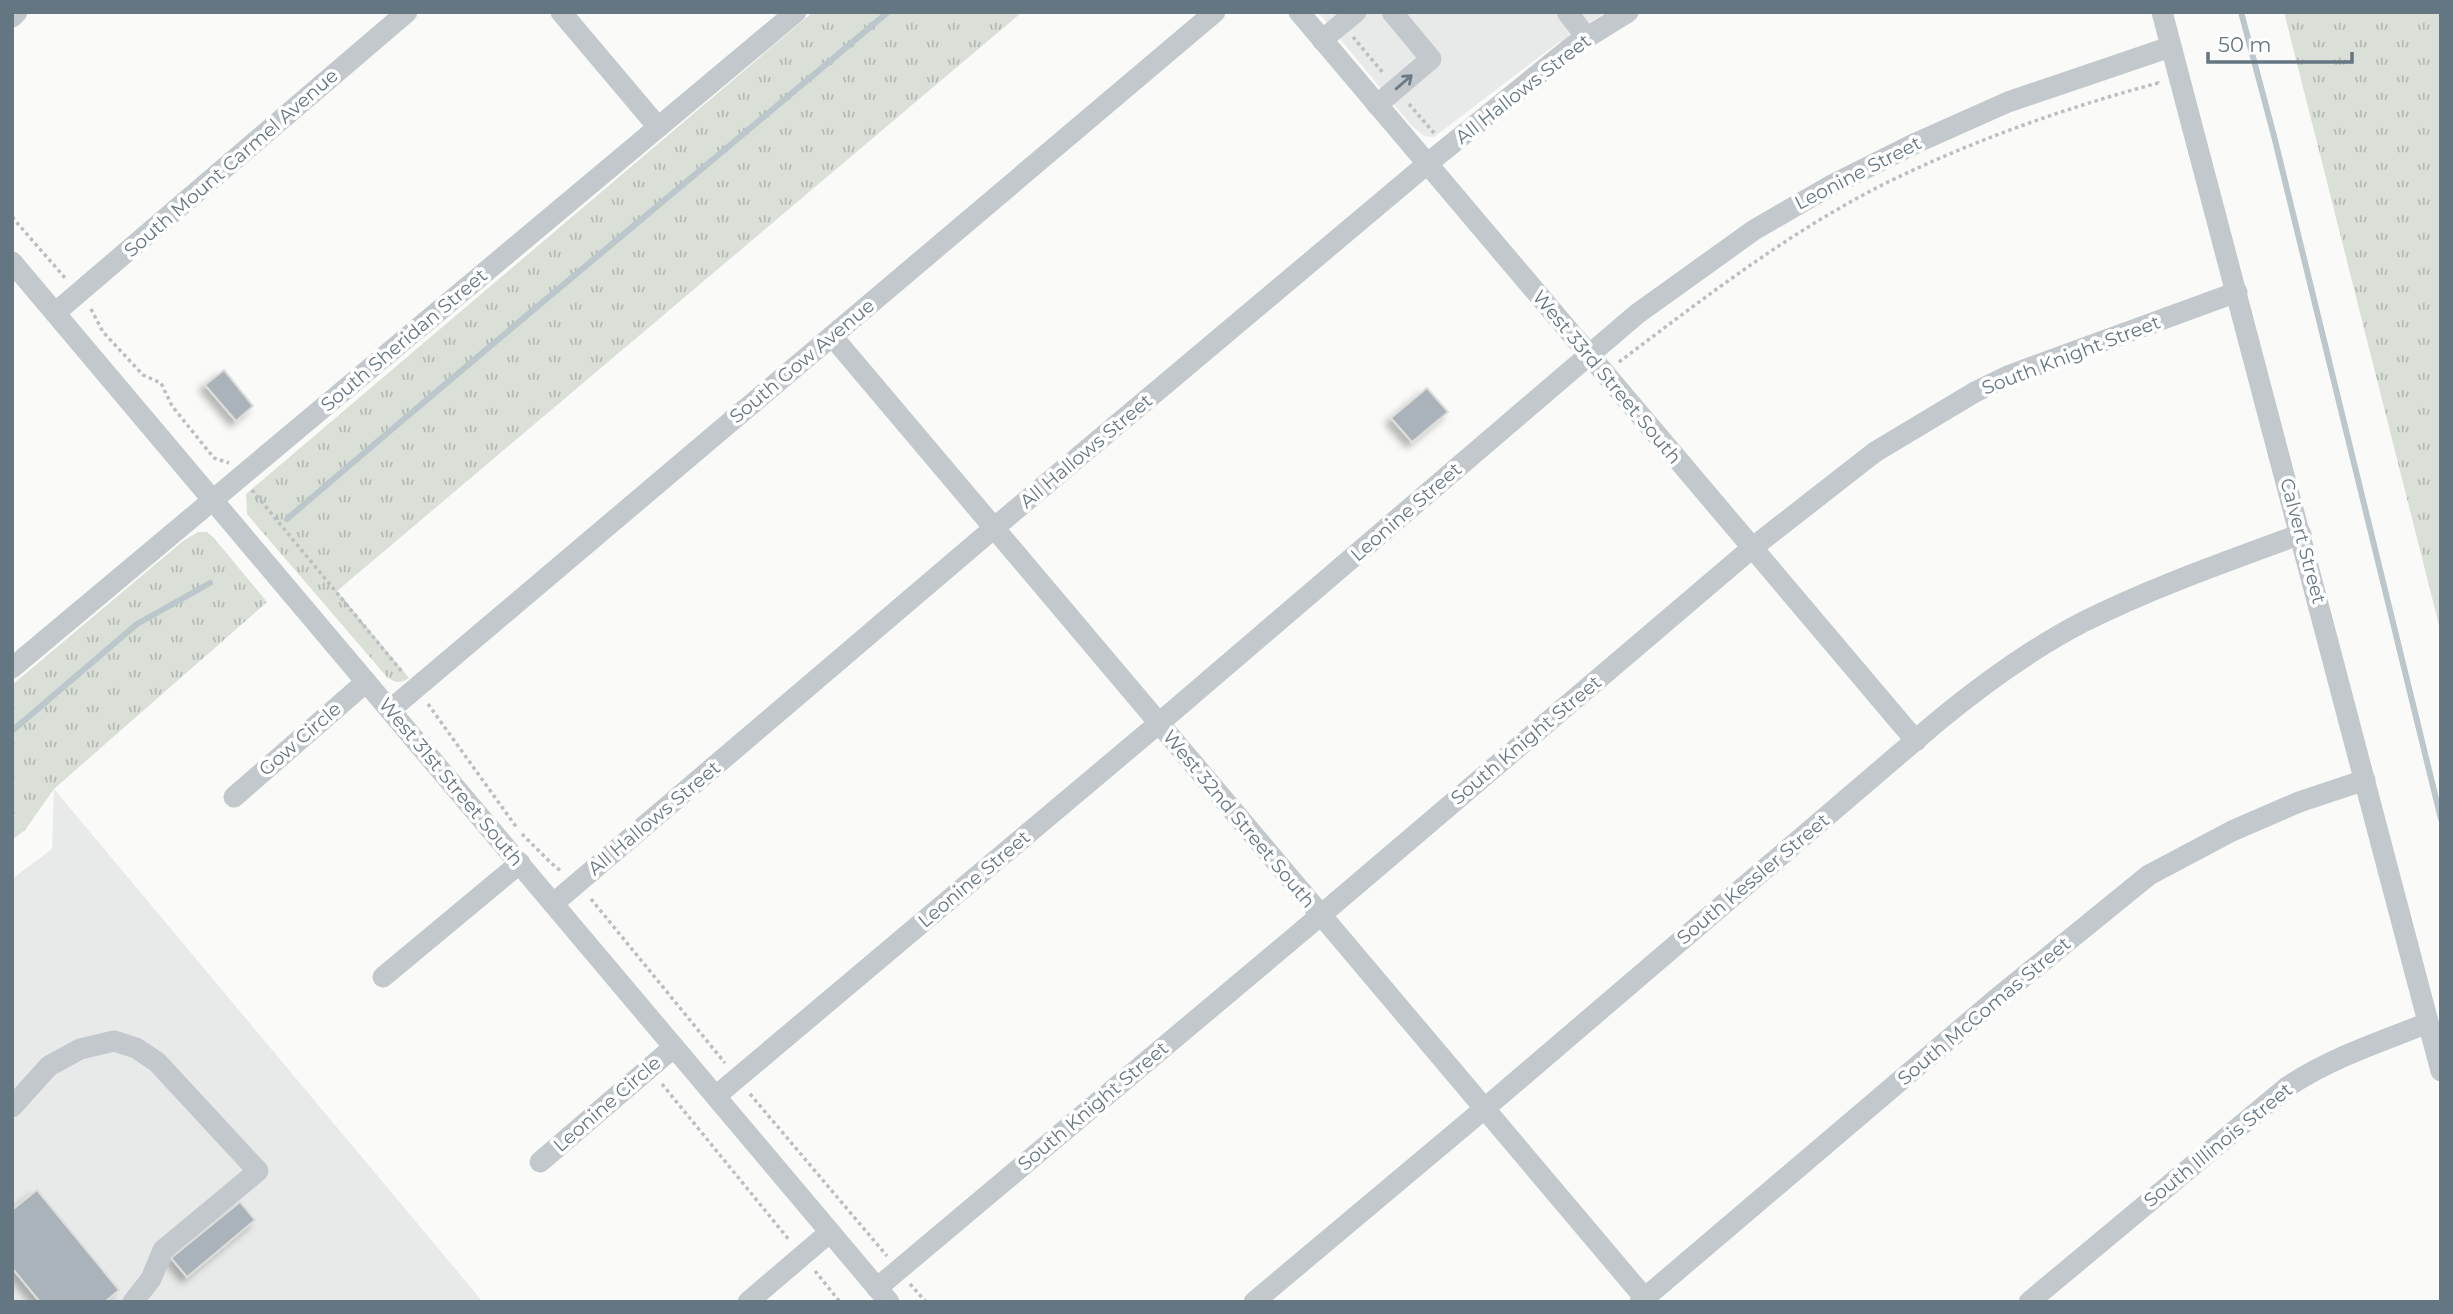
<svg xmlns="http://www.w3.org/2000/svg" width="2453" height="1314" viewBox="0 0 2453 1314" font-family="Montserrat,sans-serif">
<style>
.built{fill:#e8e9e9}
.grass{fill:url(#grass-tufts)}
.lines{fill:none;stroke-linecap:round;stroke-linejoin:round}
.stream{stroke:#bbc7cb;stroke-width:6}
.building{fill:#aab3b9;stroke:#dcdcda;stroke-width:2;filter:url(#shadow)}
.path{stroke:#bbbfc2;stroke-width:3.5;stroke-dasharray:3.5 3.5;stroke-linecap:butt}
.minor{stroke:#c3c8cc;stroke-width:21}
.oneway{stroke:#6a7a87}
.labels{text-anchor:middle;dominant-baseline:central;stroke-width:7;stroke-linejoin:round;paint-order:stroke}
.street-label{font-size:19px;fill:#657683;stroke:#fff}
</style>
<defs>
<pattern id="grass-tufts" width="24" height="20" patternUnits="userSpaceOnUse" patternTransform="scale(1.75)"><rect width="24" height="20" fill="#dadfd7"/><path d="M3 7l-1-3M5 7V3M7 7l1-3M15 17l-1-3M17 17v-4M19 17l1-3" fill="none" stroke="#b4b9b4"/></pattern>
<filter id="shadow"><feDropShadow dx="-5.5" dy="5.5" stdDeviation="3.5" flood-color="#0004"/></filter>
</defs>
<rect width="100%" height="100%" fill="#fafaf8"/>
<g class="built">
<path d="M1318,12H1606L1555,45L1434,137L1424,136L1411,125Z"/>
<path d="M54,789L483,1302H12V879L52,849Z"/>
</g>
<g class="grass">
<path d="M813,12H1022L337,591L409,678C400,684 396,683 387,677L247,514L246,494Z"/>
<path d="M2284,12H2441V633Z"/>
<path d="M198,532H207L214,538L267,602L54,789L25,830L12,840V685L183,541Z"/>
</g>
<g class="lines">
<g class="stream">
<path d="M2241,12L2274,136L2441,819"/>
<path d="M287,519C485,348 688,182 888,12"/>
<path d="M12,731L137,624L210,583"/>
</g>
</g>
<g class="building">
<path d="M224,370L253,406L236,421L205,385Z"/>
<path d="M1427,388L1448,412L1412,442L1391,418Z"/>
<path d="M37,1190L119,1290L105,1302H40L12,1268V1210Z"/>
<path d="M240,1202L255,1220L187,1277L171,1258Z"/>
</g>
<g class="lines">
<g class="path">
<path d="M1353,37L1384,74"/>
<path d="M1409,104L1434,133"/>
<path d="M12,217L66,279"/>
<path d="M91,309L103,332L143,375L161,383L172,406L214,458L229,463"/>
<path d="M1619,362C1704,298 1789,232 1884,184C1971,141 2065,108 2158,83L2159,86"/>
<path d="M252,490L403,673"/>
<path d="M428,704L517,828"/>
<path d="M522,834L550,862L562,872"/>
<path d="M591,899L725,1063"/>
<path d="M662,1084L790,1241"/>
<path d="M750,1094L887,1256"/>
<path d="M815,1271L840,1302"/>
<path d="M910,1284L926,1302"/>
</g>
<g class="minor">
<path d="M561,12L658,127"/>
<path d="M1299,12L1916,741"/>
<path d="M1567,12L1587,38"/>
<path d="M2162,12L2441,1071"/>
<path d="M12,17L17,12"/>
<path d="M1322,40L1356,12"/>
<path d="M1377,105L1431,59L1392,12"/>
<path d="M12,262L889,1302"/>
<path d="M55,313L407,12"/>
<path d="M832,336L1648,1302"/>
<path d="M12,668L796,12"/>
<path d="M390,710L1215,12"/>
<path d="M234,797L366,682"/>
<path d="M554,903L994,528L1427,164L1573,46L1628,12"/>
<path d="M383,977L520,863"/>
<path d="M716,1096L1158,724L1589,355L1637,314L1754,230L1830,186L1916,143L2008,102L2170,47"/>
<path d="M12,1107L49,1066L80,1049L114,1041L136,1048L157,1062L258,1171L163,1250L151,1279L133,1302"/>
<path d="M540,1162L674,1047"/>
<path d="M877,1288L1321,915L1752,548L1875,452L1975,392L2010,375L2237,292"/>
<path d="M748,1302L830,1232"/>
<path d="M1254,1302L1484,1109L1938,721C1983,684 2031,649 2083,622C2153,587 2228,561 2301,534"/>
<path d="M1640,1302L1995,1000L2149,875L2232,831L2299,802L2365,780"/>
<path d="M2029,1302L2287,1087C2331,1058 2379,1042 2428,1023"/>
</g>
</g>
<defs><path id="oneway-shaft" d="M-6 0H5M1.5-3L5.5 0L1.5 3" fill="none" stroke-width="1.6" stroke-linecap="round" stroke-linejoin="round" transform="scale(1.75)"/></defs>
<use class="oneway" href="#oneway-shaft" transform="translate(1404 82) rotate(-41)"/>
<g class="labels">
<g class="street-label">
<text transform="translate(1523 89) rotate(-38)">All Hallows Street</text>
<text transform="translate(231 163) rotate(-41)">South Mount Carmel Avenue</text>
<text transform="translate(1858 173) rotate(-27)">Leonine Street</text>
<text transform="translate(404 340) rotate(-40)">South Sheridan Street</text>
<text transform="translate(2071 355) rotate(-21)">South Knight Street</text>
<text transform="translate(802 361) rotate(-40)">South Gow Avenue</text>
<text transform="translate(1607 377) rotate(50)">West 33rd Street South</text>
<text transform="translate(1086 451) rotate(-40)">All Hallows Street</text>
<text transform="translate(1406 512) rotate(-41)">Leonine Street</text>
<text transform="translate(2303 541) rotate(75)">Calvert Street</text>
<text transform="translate(300 739) rotate(-41)">Gow Circle</text>
<text transform="translate(1526 740) rotate(-40)">South Knight Street</text>
<text transform="translate(451 782) rotate(50)">West 31st Street South</text>
<text transform="translate(654 818) rotate(-40)">All Hallows Street</text>
<text transform="translate(1239 819) rotate(50)">West 32nd Street South</text>
<text transform="translate(974 879) rotate(-40)">Leonine Street</text>
<text transform="translate(1753 879) rotate(-40)">South Kessler Street</text>
<text transform="translate(1984 1011) rotate(-40)">South McComas Street</text>
<text transform="translate(607 1104) rotate(-41)">Leonine Circle</text>
<text transform="translate(1093 1106) rotate(-40)">South Knight Street</text>
<text transform="translate(2218 1145) rotate(-39)">South Illinois Street</text>
</g>
</g>
<rect width="2453" height="1314" fill="none" stroke="#657683" stroke-width="28"/>
<path d="M2208 52v10h144v-10" fill="none" stroke="#657683" stroke-width="3.5"/>
<text x="2218" y="52" font-size="21" fill="#657683" stroke="#ffffff" stroke-width="5" paint-order="stroke">50 m</text>
</svg>
